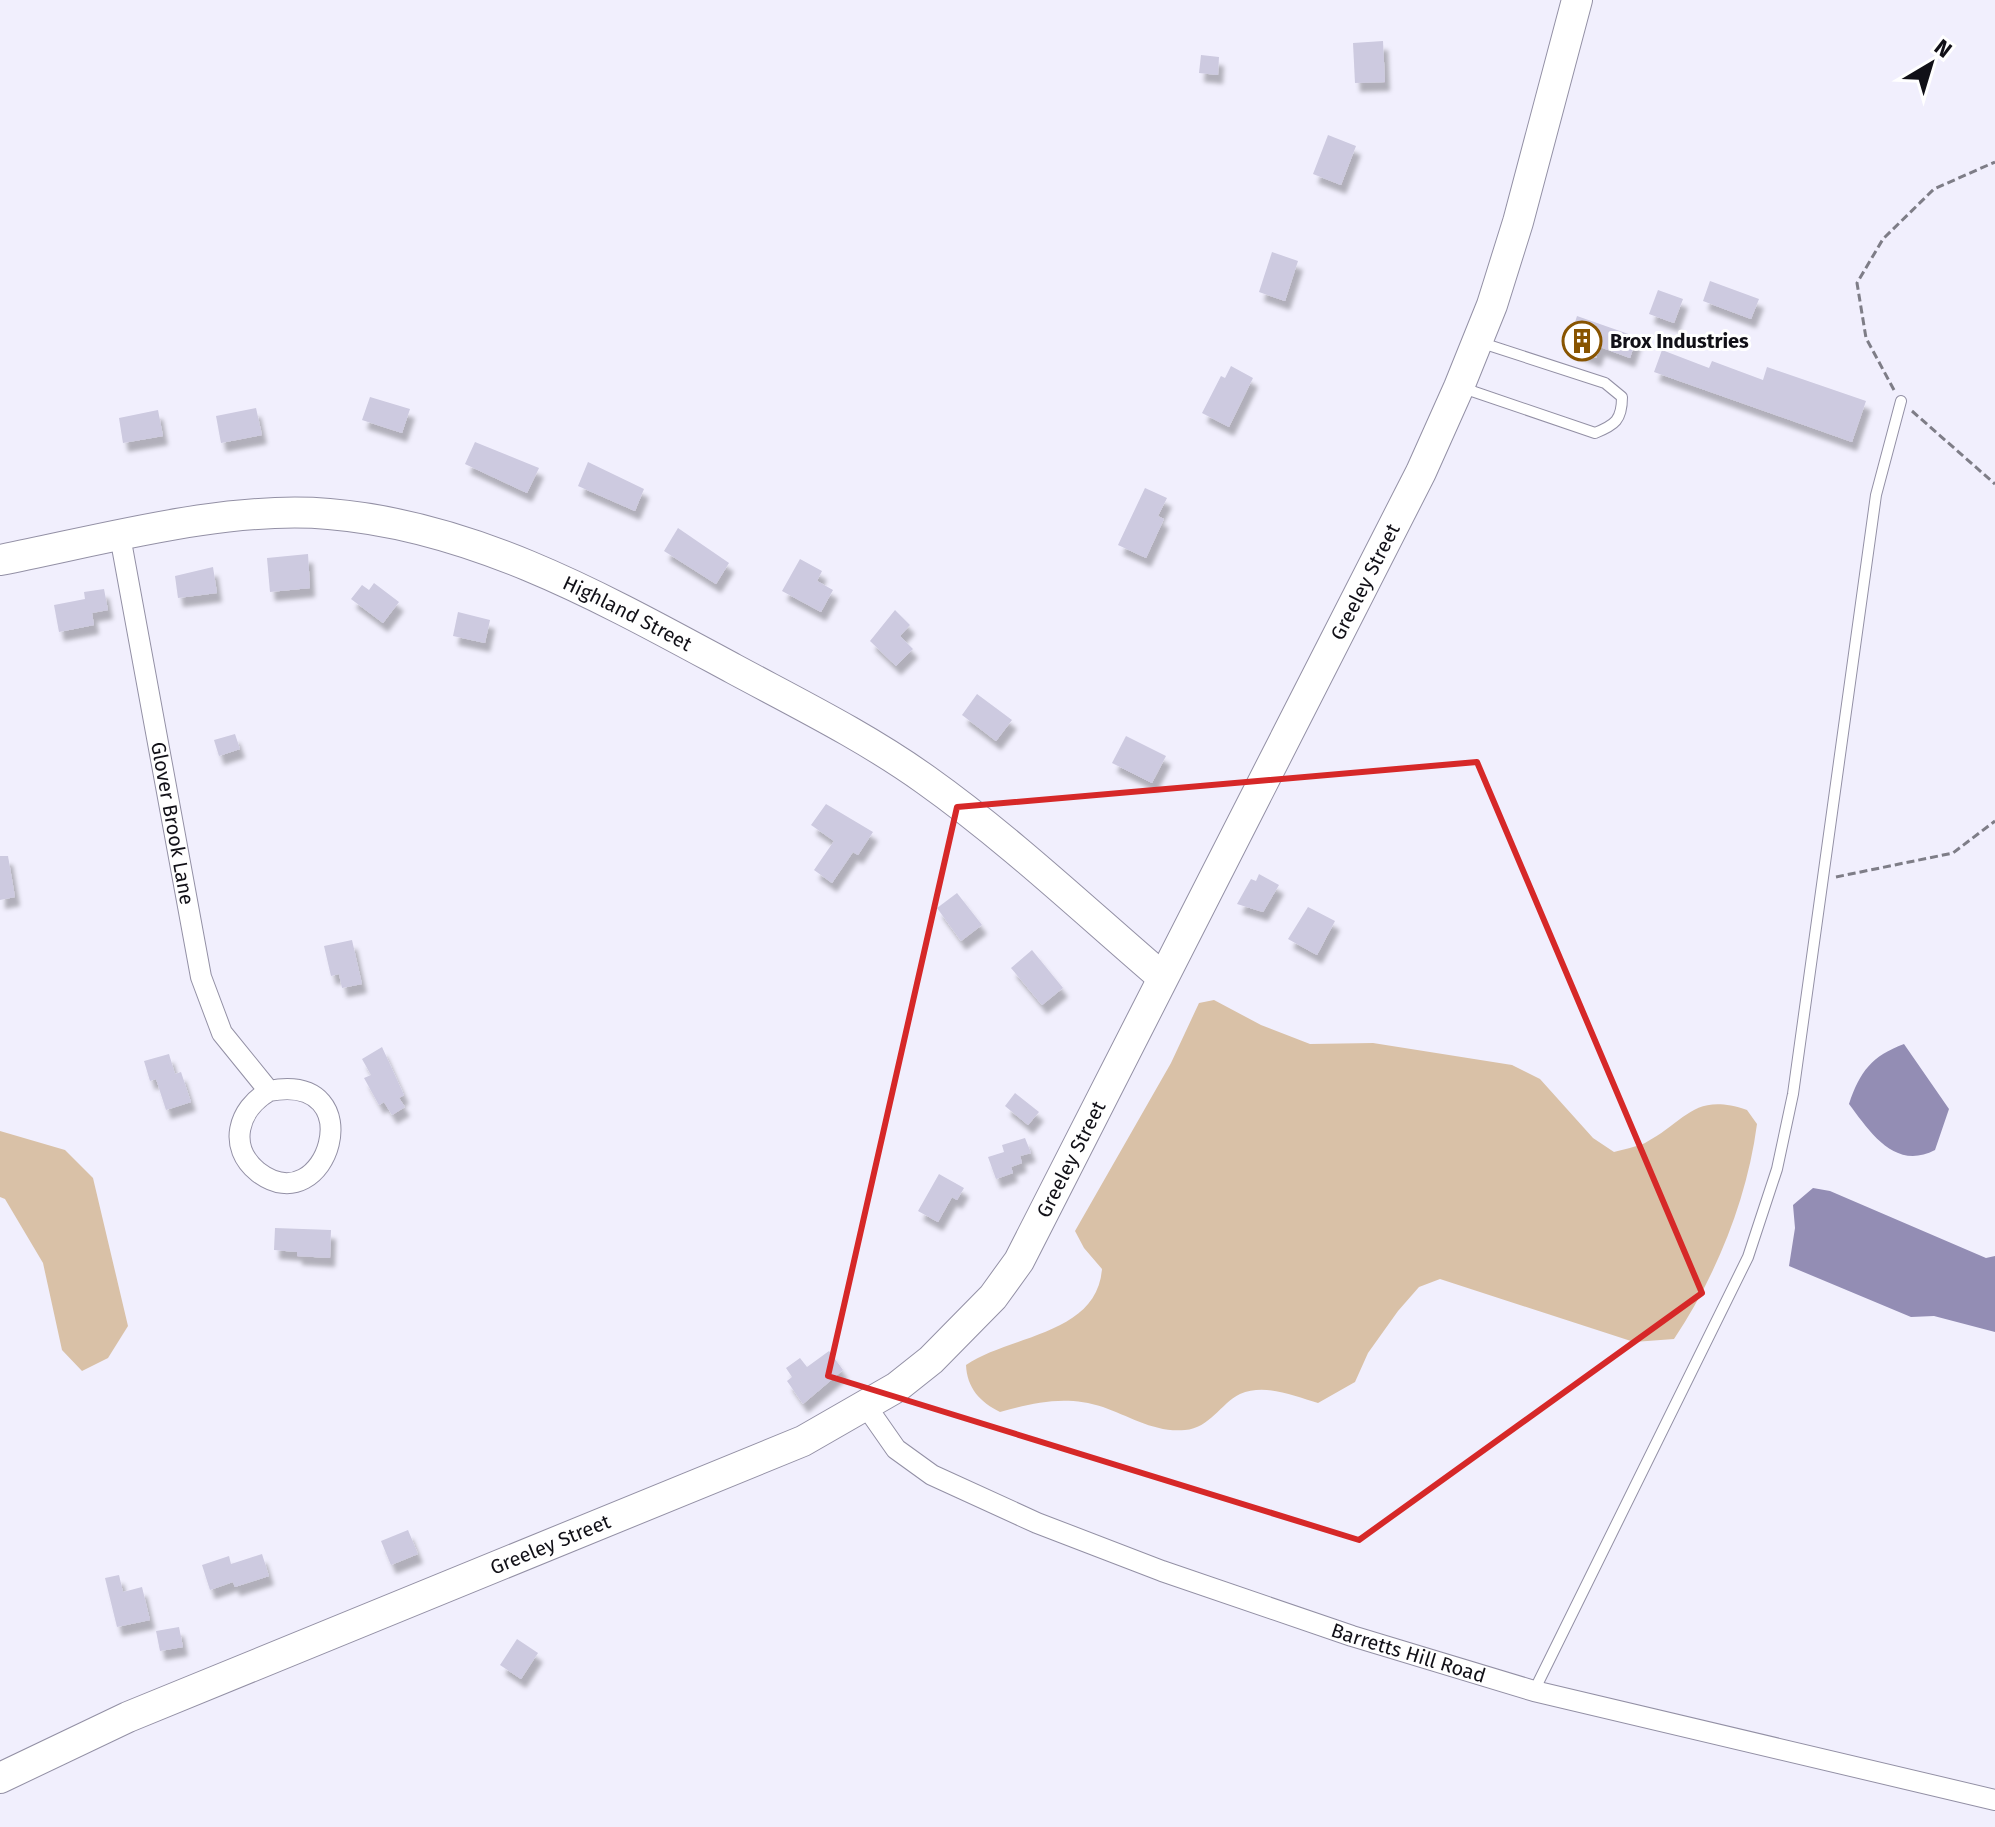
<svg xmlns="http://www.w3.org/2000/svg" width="1995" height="1827" viewBox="0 0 1995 1827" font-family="'Fira Sans',sans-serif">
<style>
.green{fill:#d9c1a7}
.water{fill:#938db4}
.building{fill:#cdcae0;filter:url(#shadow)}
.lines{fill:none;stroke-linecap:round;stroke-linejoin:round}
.lane-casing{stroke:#9390a5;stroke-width:12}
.street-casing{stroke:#9390a5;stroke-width:22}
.secondary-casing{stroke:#9390a5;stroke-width:32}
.path{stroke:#7e7d87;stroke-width:3;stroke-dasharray:8 4;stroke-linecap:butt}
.lane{stroke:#fff;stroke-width:10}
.street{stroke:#fff;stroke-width:20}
.secondary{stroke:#fff;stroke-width:30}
.marked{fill:none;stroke:#d62828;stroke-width:6;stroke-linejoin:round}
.labels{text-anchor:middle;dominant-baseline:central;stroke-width:6;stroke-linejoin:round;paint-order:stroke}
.poi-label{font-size:20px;font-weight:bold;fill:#111017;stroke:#fff;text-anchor:start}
.street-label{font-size:20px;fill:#111017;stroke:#fff}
</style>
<defs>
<filter id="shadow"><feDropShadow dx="5" dy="9" stdDeviation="2" flood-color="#0004"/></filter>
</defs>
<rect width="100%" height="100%" fill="#f1effd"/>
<g class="green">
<path d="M1214,1000L1261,1025L1310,1044L1373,1043L1512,1065L1540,1079L1593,1138L1614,1152C1624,1149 1636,1147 1645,1143C1687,1121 1693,1092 1747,1110L1757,1124C1747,1200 1716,1276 1674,1339L1634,1342L1440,1279L1419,1287L1398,1311L1368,1353L1355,1382L1318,1403C1294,1396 1265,1383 1240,1394C1220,1404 1210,1428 1185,1430C1155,1433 1129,1416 1103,1407C1067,1395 1035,1402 1000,1412C980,1402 967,1388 966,1365C1010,1335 1097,1335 1102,1269L1084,1248L1075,1231L1171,1063L1199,1003Z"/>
<path d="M0,1131L65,1150L93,1178L128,1326L108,1358L82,1371L62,1350L43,1263L5,1199L0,1197Z"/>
</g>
<g class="water">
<path d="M1904,1044L1949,1109L1935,1150C1895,1171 1870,1132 1849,1104C1860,1071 1872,1056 1904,1044Z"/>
<path d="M1813,1188L1830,1191L1986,1258L1995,1256V1332L1934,1316L1911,1317L1789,1266L1795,1228L1793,1205Z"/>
</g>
<g class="building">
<path d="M1383,41L1385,82L1355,83L1353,43Z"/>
<path d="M1201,55L1219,57L1218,75L1199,73Z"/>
<path d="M1328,135L1356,146L1341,185L1313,174Z"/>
<path d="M1272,252L1298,261L1285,301L1259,292Z"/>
<path d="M1710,281L1759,299L1751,319L1703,301Z"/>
<path d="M1658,290L1683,299L1674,323L1649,314Z"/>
<path d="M1577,316L1637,337L1630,358L1600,347L1596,358L1567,347Z"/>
<path d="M1662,350L1709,368L1712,361L1763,380L1767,367L1866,401L1852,442L1654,372Z"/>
<path d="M1231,366L1253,378L1229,427L1202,413L1221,376L1225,378Z"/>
<path d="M370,397L410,409L402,433L362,420Z"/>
<path d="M256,408L262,435L221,443L216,416Z"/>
<path d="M158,410L163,436L123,443L119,418Z"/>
<path d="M475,442L539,468L527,493L465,464Z"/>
<path d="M588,462L644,489L635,511L578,486Z"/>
<path d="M1145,488L1167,498L1158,516L1164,519L1146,558L1118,545Z"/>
<path d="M678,528L729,563L716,584L664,551Z"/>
<path d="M308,554L310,588L270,592L267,558Z"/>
<path d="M800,559L822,571L817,581L833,590L821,612L782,591Z"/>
<path d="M213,567L217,593L178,598L175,576Z"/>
<path d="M374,583L399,602L383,623L351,599L362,585L369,590Z"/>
<path d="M104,589L108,610L92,613L94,625L59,632L54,605L85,599L84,592Z"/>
<path d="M895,610L910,625L900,636L913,649L896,666L870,641Z"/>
<path d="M458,612L490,620L485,643L453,636Z"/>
<path d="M977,694L1012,720L996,741L962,715Z"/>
<path d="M235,734L240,749L219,756L214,740Z"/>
<path d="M1126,736L1166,756L1152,783L1112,763Z"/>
<path d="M826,804L873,832L858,855L853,852L832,883L814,870L834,841L811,825Z"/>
<path d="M0,856H8L15,897L0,900Z"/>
<path d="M1259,874L1279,885L1263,912L1237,904L1251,879L1256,881Z"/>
<path d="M957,893L982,925L961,941L937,908Z"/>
<path d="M1308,907L1335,921L1317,955L1288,939Z"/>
<path d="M352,940L362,984L342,988L339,974L331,976L324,946Z"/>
<path d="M1032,950L1063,988L1042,1005L1011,968Z"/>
<path d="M382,1047L404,1095L399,1098L405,1107L392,1115L384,1102L379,1105L364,1078L371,1075L362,1059Z"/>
<path d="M169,1054L175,1074L181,1072L191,1102L166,1110L156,1079L150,1081L144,1061Z"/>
<path d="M1015,1093L1039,1112L1028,1125L1005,1106Z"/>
<path d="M1025,1138L1031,1153L1020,1156L1022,1163L1011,1167L1013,1173L996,1179L988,1157L1004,1152L1002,1145Z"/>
<path d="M939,1174L964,1188L957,1200L952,1197L938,1222L918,1211Z"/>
<path d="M275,1228L331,1230L330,1258L297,1256V1252L274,1250Z"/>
<path d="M829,1351L843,1370L803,1404L787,1381L792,1377L786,1368L800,1358L807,1367Z"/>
<path d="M408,1530L418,1554L391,1565L381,1541Z"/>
<path d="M262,1554L269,1576L235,1587L233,1582L210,1590L202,1565L229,1556L231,1564Z"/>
<path d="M119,1575L123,1592L142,1587L150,1620L117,1627L105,1578Z"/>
<path d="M179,1627L183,1647L160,1651L156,1631Z"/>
<path d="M517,1639L538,1653L521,1679L500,1665Z"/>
</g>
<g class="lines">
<defs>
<g id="lane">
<path d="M1460,387L1595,433C1615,425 1622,420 1622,397L1605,383L1479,342"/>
<path d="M1534,1691L1748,1257L1777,1169L1793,1094L1876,495L1901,401"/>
</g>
<g id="street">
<path id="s1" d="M120,536L201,977L222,1033L269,1091C374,1071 327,1225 258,1172C227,1147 238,1109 269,1091"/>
<path id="s2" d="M866,1406L896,1449L932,1475L1037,1523L1162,1571L1352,1636L1534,1691L1995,1800"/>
</g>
<g id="secondary">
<path id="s3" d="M0,560C102,540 226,505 329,514C476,526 606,600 734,669C799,704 866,737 926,780C1009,839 1085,911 1162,977"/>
<path id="s4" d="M0,1778L128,1717L803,1441L897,1387L931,1360L993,1297L1019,1261L1421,472L1459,387L1492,305L1518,222L1577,0"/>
</g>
</defs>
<use href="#lane" class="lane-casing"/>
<use href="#street" class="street-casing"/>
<use href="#secondary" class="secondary-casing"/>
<g class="path">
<path d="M1894,390L1866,338L1857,283L1883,239L1934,189L1995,162"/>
<path d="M1912,411L1995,484"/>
<path d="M1836,877L1953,853L1995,821"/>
</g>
<use href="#lane" class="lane"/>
<use href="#street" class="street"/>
<use href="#secondary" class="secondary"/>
</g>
<path class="marked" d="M1477,762L1702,1293L1359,1540L828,1376L957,807Z"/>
<defs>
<symbol id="building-ring" viewBox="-11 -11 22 22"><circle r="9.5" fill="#fff" stroke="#885400" stroke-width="1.5"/><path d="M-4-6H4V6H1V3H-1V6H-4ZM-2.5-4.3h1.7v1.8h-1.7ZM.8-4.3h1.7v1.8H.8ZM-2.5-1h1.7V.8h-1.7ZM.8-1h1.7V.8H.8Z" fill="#885400"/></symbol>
</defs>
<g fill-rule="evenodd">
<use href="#building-ring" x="1560" y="319" width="44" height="44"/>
</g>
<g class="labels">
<g class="poi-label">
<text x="1610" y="341">Brox Industries</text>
</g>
<g class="street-label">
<text stroke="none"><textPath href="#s4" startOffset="1918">Greeley Street</textPath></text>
<text stroke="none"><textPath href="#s3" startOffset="650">Highland Street</textPath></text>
<text stroke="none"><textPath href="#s1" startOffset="292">Glover Brook Lane</textPath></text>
<text stroke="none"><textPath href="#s4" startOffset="1270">Greeley Street</textPath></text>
<text stroke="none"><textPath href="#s4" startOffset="598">Greeley Street</textPath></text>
<text stroke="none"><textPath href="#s2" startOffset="606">Barretts Hill Road</textPath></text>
</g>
</g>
<g transform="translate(1931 64) rotate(38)" stroke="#ffffff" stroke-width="6" paint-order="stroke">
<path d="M0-6L14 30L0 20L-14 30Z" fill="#111017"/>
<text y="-12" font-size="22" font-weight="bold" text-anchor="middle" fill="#111017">N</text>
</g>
</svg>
